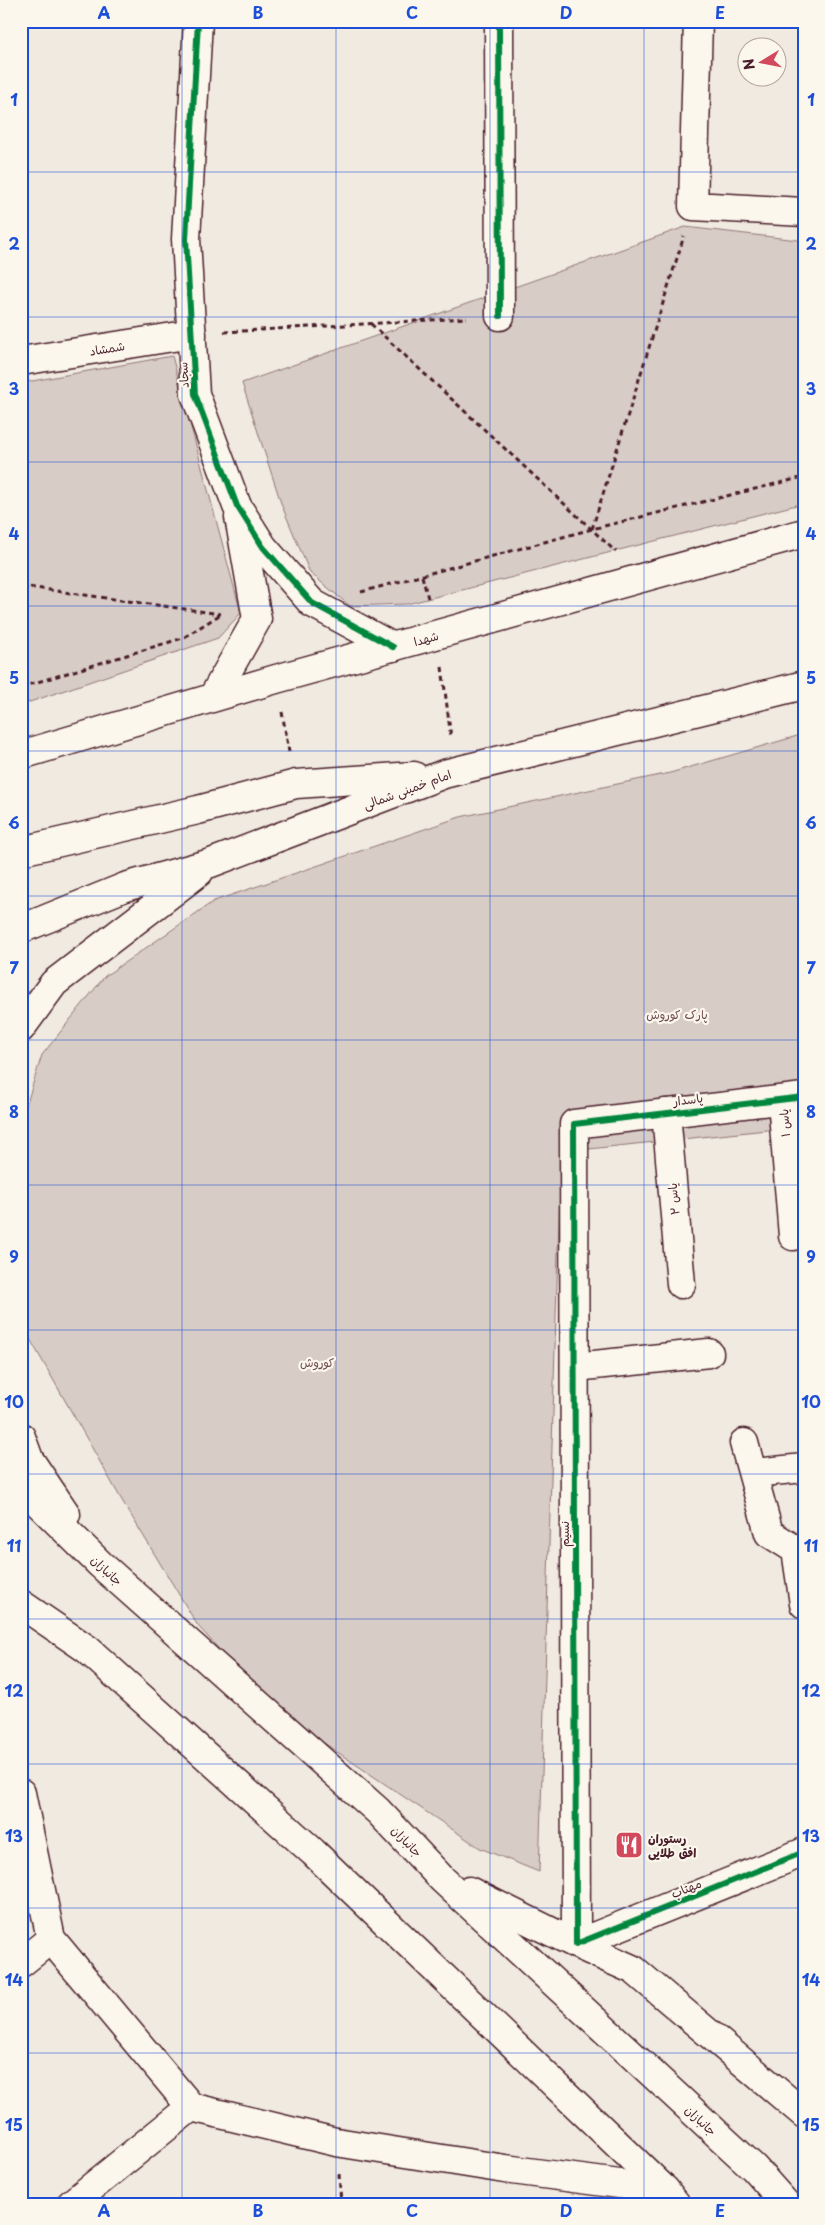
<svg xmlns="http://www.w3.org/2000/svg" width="825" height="2225" viewBox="0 0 825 2225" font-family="'Playpen Sans','Playpen Sans Arabic',sans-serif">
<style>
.green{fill:#d8ccc6;stroke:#917678}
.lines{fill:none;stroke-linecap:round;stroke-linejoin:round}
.minor-casing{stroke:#4a1f2b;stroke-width:31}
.major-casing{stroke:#4a1f2b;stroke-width:31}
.path{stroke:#4a1f2b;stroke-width:3;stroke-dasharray:5 4;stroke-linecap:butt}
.minor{stroke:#fbf7ec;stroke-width:28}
.major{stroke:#fbf7ec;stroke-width:28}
.cycleway-casing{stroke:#fbf7ec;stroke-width:9}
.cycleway{stroke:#00873e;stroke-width:6}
.grid{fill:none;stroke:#1d4ed8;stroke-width:1;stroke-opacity:0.55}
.labels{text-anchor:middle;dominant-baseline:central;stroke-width:4.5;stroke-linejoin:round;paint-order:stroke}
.street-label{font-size:12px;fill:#4a1f2b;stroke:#fbf7ec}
.park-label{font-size:12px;fill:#6e4a52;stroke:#fbf7ec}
.poi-label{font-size:12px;font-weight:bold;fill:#4a1f2b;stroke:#fbf7ec;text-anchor:start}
.neatline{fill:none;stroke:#1d4ed8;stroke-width:2}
.grid-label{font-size:16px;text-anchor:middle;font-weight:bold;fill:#1d4ed8}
</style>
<rect width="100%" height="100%" fill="#f0eae0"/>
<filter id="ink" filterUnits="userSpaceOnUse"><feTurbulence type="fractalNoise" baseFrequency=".02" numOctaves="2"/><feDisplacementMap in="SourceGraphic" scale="10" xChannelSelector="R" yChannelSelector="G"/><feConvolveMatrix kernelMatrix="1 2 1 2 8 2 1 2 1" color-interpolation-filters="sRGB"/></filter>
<g filter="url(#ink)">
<g class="green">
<path d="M685,227L798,240L804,244V503L407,604L350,606L310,573L282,506L242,383Z"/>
<path d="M172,356L241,613L218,638L21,705V383Z"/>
<path d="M804,734V1126L561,1152L539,1872L480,1848L318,1739L247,1680L198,1626L120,1497L30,1339L21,1302V1122L42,1055L105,976L214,901L460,817L670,773Z"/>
</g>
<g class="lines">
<defs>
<g id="minor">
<path d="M198,21L186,239L195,394L237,506L263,547L312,603L393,647"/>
<path d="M499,21L500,316"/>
<path d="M698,21L693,206L804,212"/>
<path d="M21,361L192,334"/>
<path d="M213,697L257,619L239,517"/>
<path d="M804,1097L574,1124L576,1944L804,1852"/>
<path d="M782,1100L793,1236"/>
<path d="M666,1113L681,1284"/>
<path d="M575,1367L709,1353"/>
<path d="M744,1443L769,1533L796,1550L804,1604"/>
<path d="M753,1473L804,1468"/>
<path d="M21,1793L51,1939L191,2107L336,2142L505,2169L665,2190"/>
<path d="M21,1963L51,1939"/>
<path d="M71,2204L191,2107"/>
</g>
<g id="major">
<path d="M21,755L276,679L804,533"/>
<path d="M21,851L198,810L296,784L414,776"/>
<path d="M21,929L125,887L211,863L444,774L804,685"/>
<path d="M21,1028L54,983L199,872"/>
<path d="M21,1437L29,1459L66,1514"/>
<path d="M21,1486L100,1564L378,1811L442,1879L754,2168L786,2204"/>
<path d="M21,1604L87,1649L313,1852L665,2190L676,2204"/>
<path d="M469,1891L576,1944L634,1970L804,2114"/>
</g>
</defs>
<use href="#minor" class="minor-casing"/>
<use href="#major" class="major-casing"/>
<g class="path">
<path d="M371,324L616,552"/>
<path d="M224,332L467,318"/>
<path d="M592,529L684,236"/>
<path d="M422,576L429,602"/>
<path d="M21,586L221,614"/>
<path d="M361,592L592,529L804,477"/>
<path d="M442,667L451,738"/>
<path d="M21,687L183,638L221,614"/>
<path d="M282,712L289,752"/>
<path d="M339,2174L341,2204"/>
</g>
<use href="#minor" class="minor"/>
<use href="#major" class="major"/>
<defs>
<g id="cycleway">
<path d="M198,21L186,239L195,394L237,506L263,547L312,603L393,647"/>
<path d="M499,21L500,316"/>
<path d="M804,1097L574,1124L576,1944L804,1852"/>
</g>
</defs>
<use href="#cycleway" class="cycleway-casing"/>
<use href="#cycleway" class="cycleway"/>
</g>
</g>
<path class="grid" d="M182,21V2204M336,21V2204M490,21V2204M644,21V2204M21,172H804M21,317H804M21,462H804M21,606H804M21,751H804M21,896H804M21,1040H804M21,1185H804M21,1330H804M21,1474H804M21,1619H804M21,1764H804M21,1908H804M21,2053H804"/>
<defs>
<symbol id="restaurant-square" viewBox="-11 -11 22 22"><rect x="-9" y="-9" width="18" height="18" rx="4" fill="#d1495b" stroke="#fbf7ec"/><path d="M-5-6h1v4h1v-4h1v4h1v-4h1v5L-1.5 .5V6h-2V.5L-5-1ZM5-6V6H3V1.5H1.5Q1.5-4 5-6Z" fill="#fff"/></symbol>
</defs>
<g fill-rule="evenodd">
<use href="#restaurant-square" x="613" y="1829" width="32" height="32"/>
</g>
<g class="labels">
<g class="street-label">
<text transform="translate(107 348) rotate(-9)">شمشاد</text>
<text transform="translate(183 375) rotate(-93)">سجاد</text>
<text transform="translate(426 638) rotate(-16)">شهدا</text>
<text transform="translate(407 789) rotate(-20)">امام خمینی شمالی</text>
<text transform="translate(688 1099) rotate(-7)">پاسدار</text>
<text transform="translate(784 1123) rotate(-94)">یاس ۱</text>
<text transform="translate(673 1199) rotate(-95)">یاس ۲</text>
<text transform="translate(564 1534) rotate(-90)">نسیم</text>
<text transform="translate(107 1570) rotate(43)">جانبازان</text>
<text transform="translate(407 1841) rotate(46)">جانبازان</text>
<text transform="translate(686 1888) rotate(-22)">مهتاب</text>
<text transform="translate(701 2120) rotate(43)">جانبازان</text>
</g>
<g class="park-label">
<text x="677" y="1014">پارک کوروش</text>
<text x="317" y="1362">کوروش</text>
</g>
<g class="poi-label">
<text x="648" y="1838">رستوران<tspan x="648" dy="14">افق طلایی</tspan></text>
</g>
</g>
<rect width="825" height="2225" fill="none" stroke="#fbf7ec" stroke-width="55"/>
<g transform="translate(762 62) rotate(260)"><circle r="24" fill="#fbf7ec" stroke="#b4a19f"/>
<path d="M0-4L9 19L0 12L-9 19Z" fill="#d1495b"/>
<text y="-8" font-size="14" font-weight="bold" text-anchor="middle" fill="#4a1f2b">N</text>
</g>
<rect x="28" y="28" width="770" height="2170" class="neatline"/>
<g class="grid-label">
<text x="104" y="19">A</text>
<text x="258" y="19">B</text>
<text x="412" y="19">C</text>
<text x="566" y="19">D</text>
<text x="720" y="19">E</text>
<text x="14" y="106">1</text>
<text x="811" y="106">1</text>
<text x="14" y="250">2</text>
<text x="811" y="250">2</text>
<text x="14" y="395">3</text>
<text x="811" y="395">3</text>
<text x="14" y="540">4</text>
<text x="811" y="540">4</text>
<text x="14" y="684">5</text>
<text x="811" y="684">5</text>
<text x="14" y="829">6</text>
<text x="811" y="829">6</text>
<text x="14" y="974">7</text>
<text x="811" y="974">7</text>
<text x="14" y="1118">8</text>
<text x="811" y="1118">8</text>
<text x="14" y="1263">9</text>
<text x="811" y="1263">9</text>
<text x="14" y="1408">10</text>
<text x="811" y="1408">10</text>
<text x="14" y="1552">11</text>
<text x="811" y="1552">11</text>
<text x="14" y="1697">12</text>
<text x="811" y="1697">12</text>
<text x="14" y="1842">13</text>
<text x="811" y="1842">13</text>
<text x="14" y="1986">14</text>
<text x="811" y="1986">14</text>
<text x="14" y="2131">15</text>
<text x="811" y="2131">15</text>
<text x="104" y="2217">A</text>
<text x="258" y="2217">B</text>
<text x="412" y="2217">C</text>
<text x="566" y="2217">D</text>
<text x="720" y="2217">E</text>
</g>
</svg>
